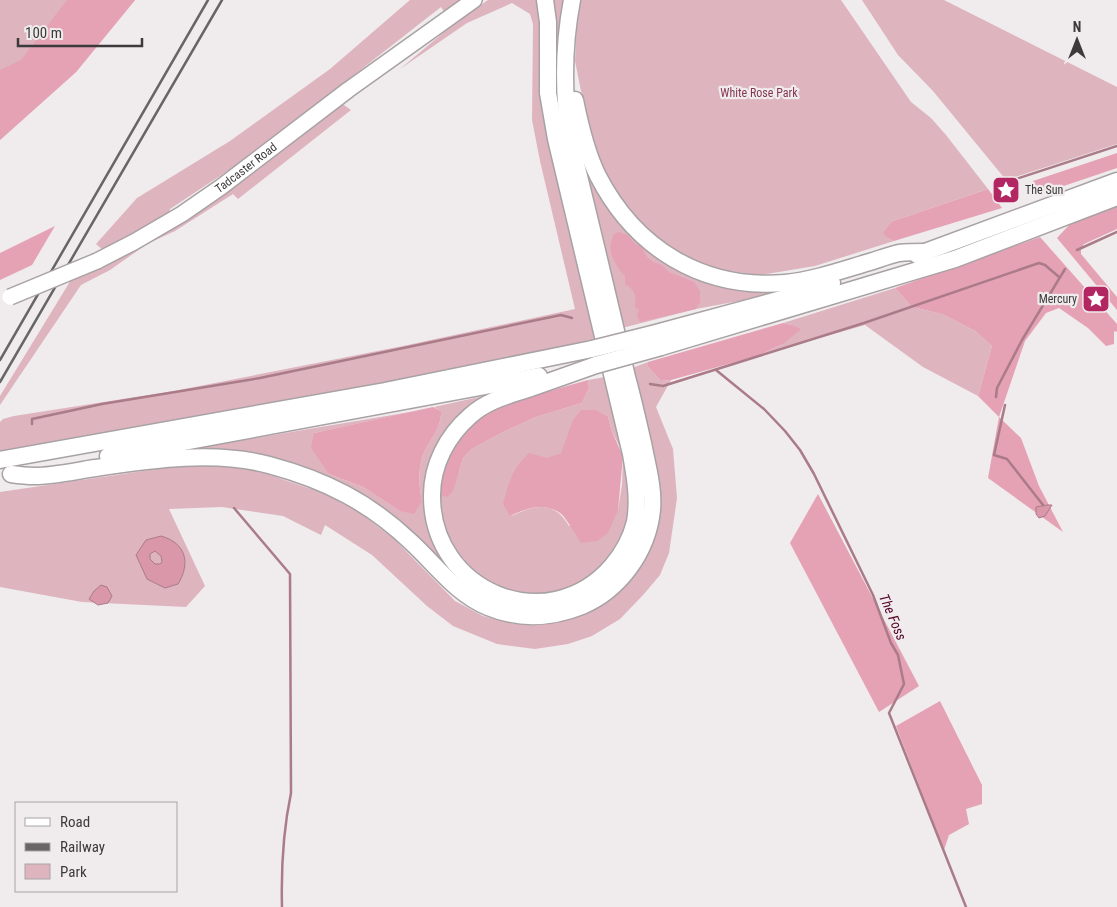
<svg xmlns="http://www.w3.org/2000/svg" width="1117" height="907" viewBox="0 0 1117 907" font-family="'Roboto Condensed',sans-serif">
<style>
.green{fill:#deb4bf}
.forest{fill:#e5a2b4}
.water{fill:#d997a9;stroke:#aa7b88;fill-rule:evenodd}
.lines{fill:none;stroke-linecap:round;stroke-linejoin:round}
.stream{stroke:#aa7b88;stroke-width:2.5}
.primary-casing{stroke:#a8a2a4;stroke-width:18}
.trunk-casing{stroke:#a8a2a4;stroke-width:19}
.primary{stroke:#fff;stroke-width:15}
.trunk{stroke:#fff;stroke-width:16}
.rail{stroke:#676565;stroke-width:2.5}
.primary-bridge-casing{stroke:#a8a2a4;stroke-width:18;stroke-linecap:butt}
.trunk-bridge-casing{stroke:#a8a2a4;stroke-width:19;stroke-linecap:butt}
.primary-bridge{stroke:#fff;stroke-width:15}
.trunk-bridge{stroke:#fff;stroke-width:16}
.labels{text-anchor:middle;dominant-baseline:central;stroke-width:4.5;stroke-linejoin:round;paint-order:stroke}
.park-label{font-size:12px;fill:#853651;stroke:#f0ebec}
.street-label{font-size:12px;fill:#3c3a3a;stroke:#f0ebec}
.poi-label{font-size:12px;fill:#3c3a3a;stroke:#f0ebec;text-anchor:start}
.water-label{font-size:14px;font-style:italic;fill:#530327;stroke:#f0ebec}
</style>
<rect width="100%" height="100%" fill="#f0ebec"/>
<g class="green">
<path d="M0,0H135L76,72L0,140Z"/>
<path d="M410,0H463L445,13L441,7L253,154L170,209L168,216L104,251L96,244L137,198L230,141L330,69Z"/>
<path d="M488,0H537L597,338C496,363 393,382 290,401C194,418 97,436 0,452V422L3,419L14,416L174,391L403,346L575,309L540,161L532,120L533,24L530,14L512,3L467,23L400,69L455,23Z"/>
<path d="M549,0H565L558,46L559,113L556,104Z"/>
<path d="M578,0H841L911,102L931,118L946,135L988,189L893,221L888,238L894,241L815,266L760,275L715,269L674,251L644,229L621,207L601,167L587,121L575,61Z"/>
<path d="M862,0H944L1117,87V144L1006,180L933,91L898,55Z"/>
<path d="M339,105H344L351,110L238,199L233,194L175,231L147,244L110,270L81,285L0,405V396L74,275L145,241L147,244L233,184Z"/>
<path d="M579,156L625,226L692,273L807,285L744,300L696,309L622,328Z"/>
<path d="M895,288L912,307L942,314L975,331L992,346L978,396L923,367L865,325L757,356L783,344L792,325L783,323Z"/>
<path d="M648,362V367L661,381L671,380L656,407L673,449L677,498L669,553L660,575L644,594L620,619L592,636L568,644L535,649L497,644L453,626L427,606L372,555L325,525L321,535L283,516L222,507L169,509L205,586L186,607L82,602L0,587V492L184,465H211L252,469L329,495L359,512L393,538L455,601L483,616L514,624L550,622L579,615L608,601L631,576L632,368Z"/>
<path d="M605,377L622,451L612,432L608,417L561,453L547,459L511,516C535,505 554,500 569,526L618,510L622,485L623,456L630,495L628,524L618,544L589,579L569,589L546,594L517,593L489,584L464,566L447,544L439,487L459,471L463,458L472,449L501,433L536,417L582,403L589,388L588,380Z"/>
<path d="M497,393L426,484L425,509L429,533L439,553L454,575L359,495L179,451L416,411L314,433L329,474L363,487L400,511L422,501C419,487 418,472 422,458C427,442 442,429 441,411L434,407Z"/>
</g>
<g class="forest">
<path d="M67,0H135L76,72L0,140V70L21,60Z"/>
<path d="M1117,153V168L1037,195L1033,181Z"/>
<path d="M988,189L1002,208L894,241L888,238L883,233L893,221Z"/>
<path d="M1117,206V229L1084,244L1081,248V254L1117,297V310L1057,238L1072,222Z"/>
<path d="M55,226L32,265L0,280V253Z"/>
<path d="M619,232L628,235L634,243L642,247L646,256L653,262L662,265L669,272L694,282L700,291V302L696,309L640,322L637,315L639,310L635,307C636,295 636,291 625,284V276C619,271 612,259 611,251C609,246 612,239 614,234Z"/>
<path d="M1040,237L1117,324V332L1114,331V344L1106,346L1088,328L1059,308L1046,313L1025,341L999,417L1021,438L1039,486L1063,532L988,478L999,417L978,396L992,346L975,331L942,314L912,307L895,288Z"/>
<path d="M783,323L792,325L801,329L783,344L757,356L671,380L661,381L648,367V362Z"/>
<path d="M588,380L589,388L582,403L536,417L501,433L472,449L463,458L453,491L447,497L440,495L441,468L452,444L470,424L497,409L532,396Z"/>
<path d="M433,407L441,411C442,429 427,442 422,458C418,472 419,487 422,501L414,514L400,511L363,487L329,474L311,448L314,433Z"/>
<path d="M581,410H596L608,417L612,432L623,456L618,510L608,533L597,541L581,543C577,537 565,516 560,513C544,502 527,508 510,516L503,504C509,482 512,469 529,453L547,458L561,453L573,420Z"/>
<path d="M818,494L919,686L879,712L790,543Z"/>
<path d="M940,701L982,785V804L966,809L969,824L949,835L944,850L896,726Z"/>
</g>
<g class="water">
<path d="M1047,505H1052L1045,516L1039,518L1036,514V507Z"/>
<path d="M161,536C186,543 191,563 178,584L165,588L147,579L136,555L146,540ZM155,551L161,556L162,562L160,564H155L150,559V554Z"/>
<path d="M101,585L107,587L112,596L108,603L98,605L89,599L94,591Z"/>
</g>
<g class="lines">
<g class="stream">
<path d="M1013,180L1117,146"/>
<path d="M1077,250L1117,232"/>
<path d="M716,370L764,409L785,431L800,450L814,474L873,595L891,643L898,655L904,684L889,713L966,907"/>
<path d="M650,384L663,386L864,323L1039,263L1045,265L1059,277"/>
<path d="M996,397L997,388L1022,340L1065,269"/>
<path d="M1005,405L994,455L1007,459L1043,505"/>
<path d="M32,424V419L102,404L260,378L561,315L572,318"/>
<path d="M234,508L290,574L291,793C283,831 281,868 282,907"/>
</g>
<defs>
<g id="primary">
<path id="s1" d="M97,261L134,242L182,214L221,187L348,90L474,0"/>
</g>
<g id="trunk">
<path d="M545,0L548,22V93L556,139L631,454C635,477 639,499 635,522C631,538 623,553 612,566C548,640 431,592 432,495C432,465 447,436 470,416C487,400 510,395 531,388C553,380 574,373 596,365"/>
<path d="M575,100C580,125 586,152 598,176C635,248 702,290 785,283C815,280 845,269 873,261C882,258 890,255 899,253C908,252 917,252 925,252"/>
<path d="M917,255L1117,181"/>
<path d="M656,333L789,297L832,283"/>
<path d="M661,347L955,259L1117,197"/>
<path d="M108,456L539,376"/>
<path d="M0,460L385,391L592,349"/>
<path d="M11,474C18,475 26,476 34,476C54,476 75,471 95,468C150,460 214,450 269,465C325,480 369,502 411,542C436,565 456,594 488,607C519,620 552,618 582,606C620,590 648,551 652,510C654,487 647,465 643,443C638,421 633,399 627,377C608,298 590,219 570,140C563,93 563,47 572,0"/>
</g>
</defs>
<use href="#primary" class="primary-casing"/>
<use href="#trunk" class="trunk-casing"/>
<use href="#primary" class="primary"/>
<use href="#trunk" class="trunk"/>
<g class="rail">
<path d="M0,360L208,0"/>
<path d="M0,382L222,0"/>
</g>
<defs>
<path id="primary-bridge" d="M10,297L97,261"/>
<g id="trunk-bridge">
<path d="M592,349L656,333"/>
<path d="M596,365L661,347"/>
</g>
</defs>
<use href="#primary-bridge" class="primary-bridge-casing"/>
<use href="#trunk-bridge" class="trunk-bridge-casing"/>
<use href="#primary-bridge" class="primary-bridge"/>
<use href="#trunk-bridge" class="trunk-bridge"/>
</g>
<defs>
<symbol id="sight-square" viewBox="-11 -11 22 22"><rect x="-9" y="-9" width="18" height="18" rx="4" fill="#b22661" stroke="#f0ebec"/><path d="M0-6L1.8-2.2L6-1.7L2.9 1.2L3.7 5.4L0 3.3L-3.7 5.4L-2.9 1.2L-6-1.7L-1.8-2.2Z" fill="#fff"/></symbol>
</defs>
<g fill-rule="evenodd">
<use href="#sight-square" x="990" y="174" width="32" height="32"/>
<use href="#sight-square" x="1080" y="283" width="32" height="32"/>
</g>
<g class="labels">
<g class="park-label">
<text x="759" y="93">White Rose Park</text>
</g>
<g class="street-label">
<text stroke="none"><textPath href="#s1" startOffset="176">Tadcaster Road</textPath></text>
</g>
<g class="poi-label">
<text x="1025" y="190">The Sun</text>
<text x="1077" y="299" text-anchor="end">Mercury</text>
</g>
<g class="water-label">
<text transform="translate(893 617) rotate(67)">The Foss</text>
</g>
</g>
<rect x="15" y="802" width="162" height="90" fill="#f0ebec" stroke="#a8a4a5"/>
<rect x="25" y="818" width="25" height="8" fill="#ffffff" stroke="#a8a4a5"/>
<text x="60" y="827" font-size="15" fill="#3c3a3a">Road</text>
<rect x="25" y="843" width="25" height="8" fill="#676565" stroke="#a8a4a5"/>
<text x="60" y="852" font-size="15" fill="#3c3a3a">Railway</text>
<rect x="25" y="864" width="25" height="15" fill="#deb4bf" stroke="#a8a4a5"/>
<text x="60" y="877" font-size="15" fill="#3c3a3a">Park</text>
<g transform="translate(1077 40)" stroke="#f0ebec" stroke-width="4" paint-order="stroke">
<path d="M0-4L9 19L0 12L-9 19Z" fill="#3c3a3a"/>
<text y="-8" font-size="14" font-weight="bold" text-anchor="middle" fill="#3c3a3a">N</text>
</g>
<path d="M18 38v8h124v-8" fill="none" stroke="#3c3a3a" stroke-width="2.5"/>
<text x="25" y="38" font-size="15" fill="#3c3a3a" stroke="#f0ebec" stroke-width="4" paint-order="stroke">100 m</text>
</svg>
